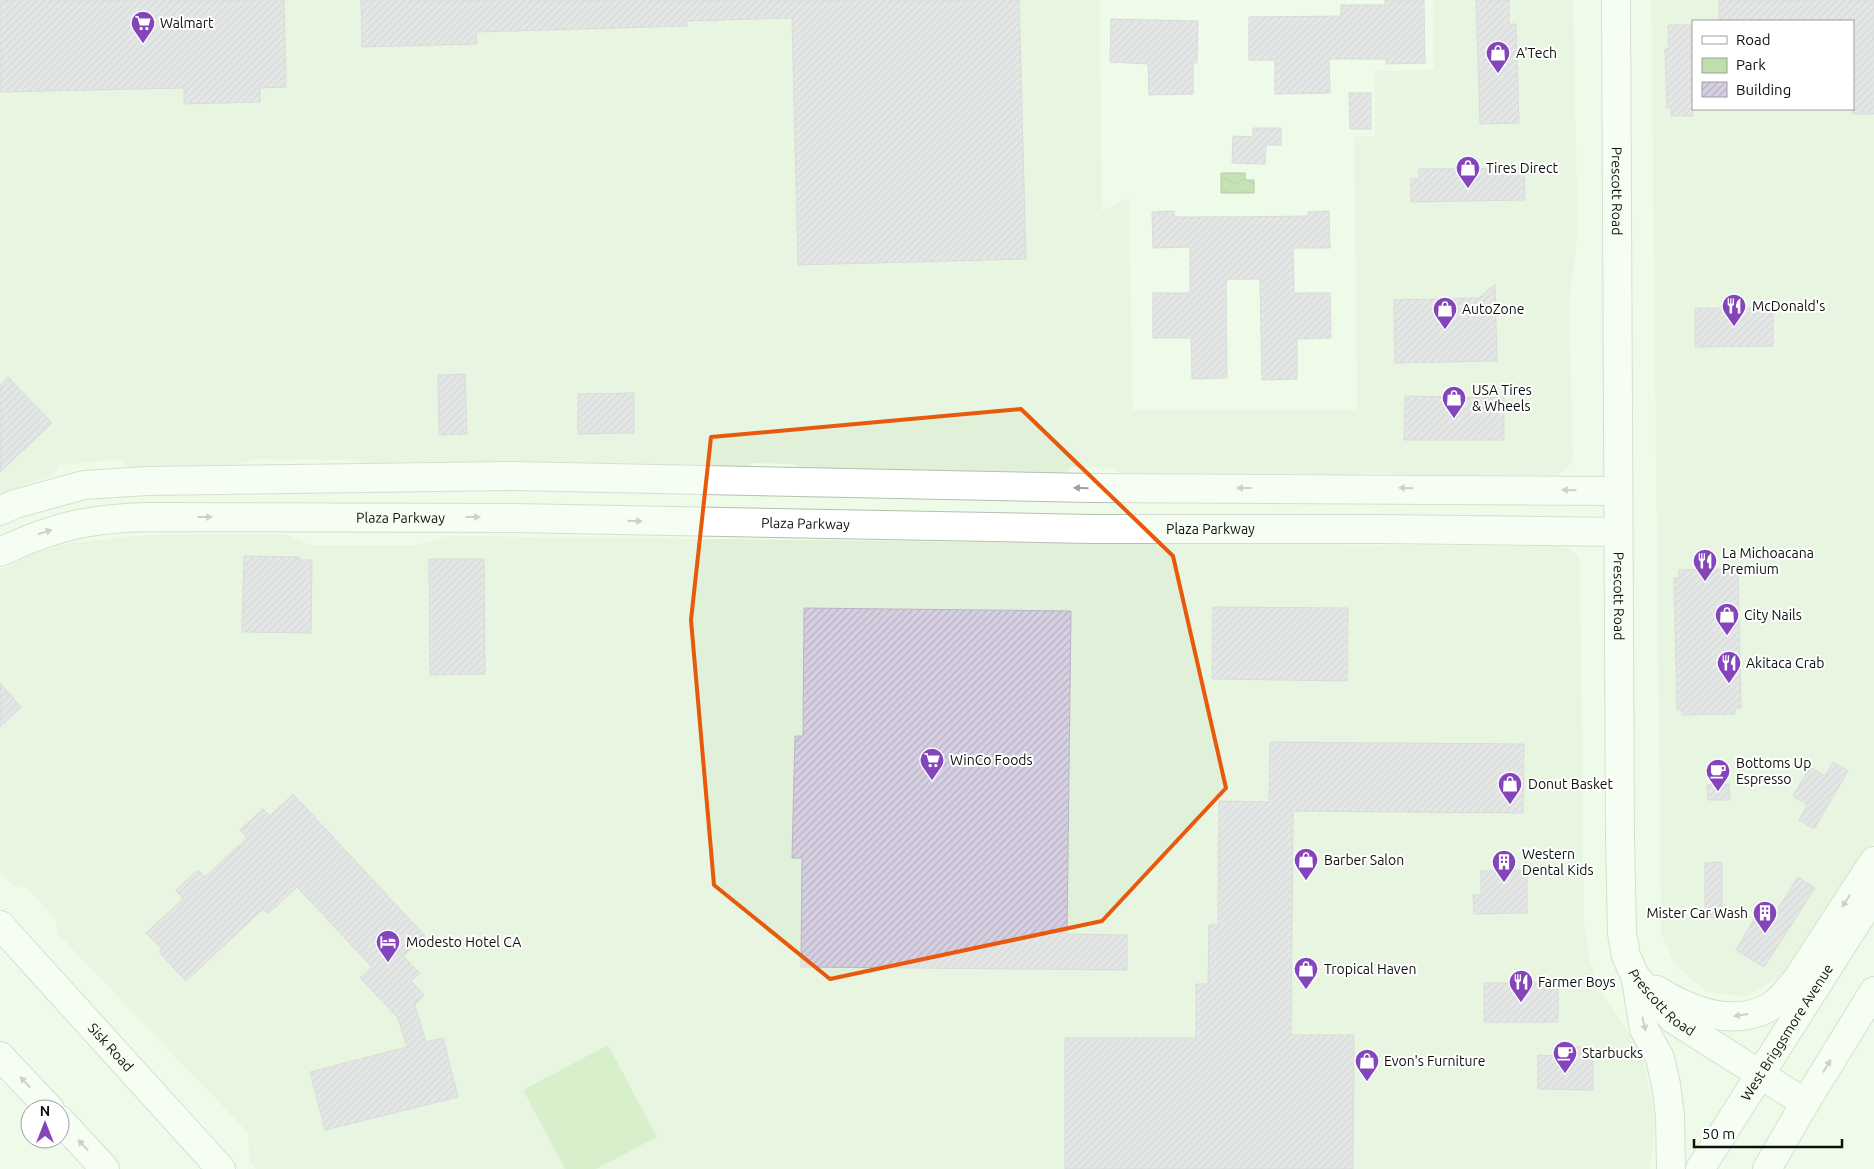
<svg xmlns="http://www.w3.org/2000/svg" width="1874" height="1169" viewBox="0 0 1874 1169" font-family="Ubuntu,sans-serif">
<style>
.built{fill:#e1f0d8;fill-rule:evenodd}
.green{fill:#bde0a9}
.water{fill:url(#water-waves);stroke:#6c8e56}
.building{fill:url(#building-hatch);stroke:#bcb4c7}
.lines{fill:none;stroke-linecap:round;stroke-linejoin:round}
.minor-casing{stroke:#b5c0ae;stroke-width:30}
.major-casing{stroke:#b5c0ae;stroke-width:30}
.highway-casing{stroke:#b5c0ae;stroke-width:30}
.minor{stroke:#fff;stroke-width:28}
.major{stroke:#fff;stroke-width:28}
.highway{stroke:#fff;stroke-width:28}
.oneway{fill:#9fa09d}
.marked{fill:none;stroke:#e8590c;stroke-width:4;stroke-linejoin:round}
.labels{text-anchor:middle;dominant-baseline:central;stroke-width:4;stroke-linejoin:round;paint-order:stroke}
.poi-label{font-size:14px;fill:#0e110b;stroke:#fff;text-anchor:start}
.street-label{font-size:14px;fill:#0e110b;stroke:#fff}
</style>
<defs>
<pattern id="water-waves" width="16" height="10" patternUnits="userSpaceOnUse" patternTransform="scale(1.25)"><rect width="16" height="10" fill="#95c476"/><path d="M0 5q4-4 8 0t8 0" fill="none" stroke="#7fa765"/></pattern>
<pattern id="building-hatch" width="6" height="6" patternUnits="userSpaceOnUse" patternTransform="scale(1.25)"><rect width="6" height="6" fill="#d7cfe2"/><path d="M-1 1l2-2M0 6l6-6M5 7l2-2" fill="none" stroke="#b7b1c1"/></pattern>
</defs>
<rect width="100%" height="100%" fill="#effbe9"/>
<g class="built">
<path d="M0,0H1100L1102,211L1129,198L1133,410H1357L1354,137L1375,136V71L1434,69L1433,0H1573L1578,234L1569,302L1573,460L1564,472L1551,477H1400L1394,473H1361L1354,478L1127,477L1114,468L1072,467L1064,475L804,473L794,464L753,463L741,472L494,462L487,469L383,468L347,460L256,459L228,467L128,468L120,459L60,465L54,476L28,483L0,494Z"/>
<path d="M1651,0H1874V842L1849,877L1796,969L1745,997L1705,991L1675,965L1661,934ZM1693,21H1853V109H1693Z"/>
<path d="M284,534L311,545H416L447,536L1062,543L1562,546L1574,551L1580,560L1584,920L1590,962L1606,999L1639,1048L1644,1064L1655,1119L1653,1151L1649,1169H256L249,1162L248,1133L57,933L56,920L28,889L14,886L0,871V570L30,555L63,544L146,535Z"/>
</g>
<path class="green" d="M608,1045L657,1137L596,1169H565L523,1090Z"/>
<path class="water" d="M1221,173H1245V180H1254V193H1221Z"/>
<g class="building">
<path d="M0,0H284L286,87L260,88V102L184,104V88L0,92Z"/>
<path d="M361,0H1019L1026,259L798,265L792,18L687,21V26L476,32L477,44L362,47Z"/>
<path d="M1385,0H1424L1425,63L1386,64V59H1329L1330,93L1275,94V60H1249V17L1341,16V5H1385Z"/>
<path d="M1476,0H1509V24H1516L1519,123L1480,124Z"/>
<path d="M1719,0H1874V114H1853V21H1719Z"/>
<path d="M1111,19L1198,21L1197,63H1193V94L1149,95L1148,64L1110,62Z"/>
<path d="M1668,25H1693V116H1671V107L1667,108L1665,49H1669Z"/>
<path d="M1349,93H1371V129H1350Z"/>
<path d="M1253,128H1281V145H1266L1265,164L1232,163L1233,136L1253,137Z"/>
<path d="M1524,168L1525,200L1411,202V179H1419V169Z"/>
<path d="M1174,211V217H1228L1308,216V212L1329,211L1330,248H1293L1294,293H1330L1331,338L1297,339V379L1262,380L1260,279H1228L1226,282L1227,378L1192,379L1191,338H1153V293H1190V247L1153,248L1152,212Z"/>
<path d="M1495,284L1497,361L1395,363L1394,300L1479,298Z"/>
<path d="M1695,308H1773V346L1695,347Z"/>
<path d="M465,374L467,434L439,435L438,375Z"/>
<path d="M8,377L52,423L0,472V385Z"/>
<path d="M634,393V433L578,434V394Z"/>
<path d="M1405,396L1504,398V440H1404Z"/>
<path d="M244,556L299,557V560H312L311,633L242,632Z"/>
<path d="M429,559H484L485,674L430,675Z"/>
<path d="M1733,569V574H1738L1741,708H1735V714L1682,715V710H1677L1674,578H1679V570Z"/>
<path d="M1213,607L1348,608L1347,681L1212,679Z"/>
<path d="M804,608L1071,611L1067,934L1127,935V970L801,967L802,858H792L795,736H803Z"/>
<path d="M0,683L21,707L0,727Z"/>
<path d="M1270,742L1524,744L1523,813L1293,811L1291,1035H1354L1353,1169H1065V1038H1196V984H1208L1209,925H1218L1219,801L1269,802Z"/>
<path d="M1833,762L1848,771L1814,829L1799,820L1807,805L1793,796L1810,767L1825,776Z"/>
<path d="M1729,784L1730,800H1708L1707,785Z"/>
<path d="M293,794L425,936L403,956L420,973L411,981L424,995L415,1005L426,1042L443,1038L458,1097L325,1130L310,1072L407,1047L398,1018L360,978L372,967L297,887L268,914L263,909L186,981L159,952L162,949L146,933L183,899L176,890L198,870L205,877L247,838L240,830L263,809L270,816Z"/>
<path d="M1722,862V918H1705V863Z"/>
<path d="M1527,870V913L1474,914L1473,895H1481V871Z"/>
<path d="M1798,877L1815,888L1764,967L1736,950L1759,911L1772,918Z"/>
<rect x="1484" y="983" width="74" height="39"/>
<path d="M1559,1046L1581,1047V1060H1593V1090L1538,1089V1055L1559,1056Z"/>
</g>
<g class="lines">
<defs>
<g id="minor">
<path d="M0,511L15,504L84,485L147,481L514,476L1092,488L1617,491"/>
<path id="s1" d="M0,552C53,527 86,519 145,517L514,518L1092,529H1380L1618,532"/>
</g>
<g id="major">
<path id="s2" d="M1616,0L1620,839L1622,933L1626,956L1635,976L1673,1019L1805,1103"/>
<path id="s3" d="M0,925L221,1169"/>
<path d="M1636,980L1644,1029L1660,1058L1666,1085L1670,1115L1671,1169"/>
<path d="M1657,990C1689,1010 1731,1027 1768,1008C1780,1002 1789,989 1798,978L1874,861"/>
<path id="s4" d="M1700,1169L1874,895"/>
<path d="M1767,1169L1805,1103L1874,991"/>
</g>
<g id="highway">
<path d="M0,1056L50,1109"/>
<path d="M60,1120L105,1169"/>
</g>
</defs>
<use href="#minor" class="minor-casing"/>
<use href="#major" class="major-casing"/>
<use href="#highway" class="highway-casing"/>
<use href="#minor" class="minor"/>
<use href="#major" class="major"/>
<use href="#highway" class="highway"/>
</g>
<defs><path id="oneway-solid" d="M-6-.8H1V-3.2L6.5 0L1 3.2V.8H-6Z" transform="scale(1.25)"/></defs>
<g class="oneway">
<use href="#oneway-solid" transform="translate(1081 488) rotate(-179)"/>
<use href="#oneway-solid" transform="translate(1244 488) rotate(180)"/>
<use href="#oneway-solid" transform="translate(1406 488) rotate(-179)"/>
<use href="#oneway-solid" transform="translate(1569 490) rotate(-179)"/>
<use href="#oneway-solid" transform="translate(205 517)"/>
<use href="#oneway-solid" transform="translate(473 517)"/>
<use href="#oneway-solid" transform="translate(635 521) rotate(1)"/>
<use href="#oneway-solid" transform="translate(45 532) rotate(-18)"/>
<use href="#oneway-solid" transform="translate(1846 901) rotate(123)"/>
<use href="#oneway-solid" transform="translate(1741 1015) rotate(172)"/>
<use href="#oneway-solid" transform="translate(1644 1024) rotate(76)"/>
<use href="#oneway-solid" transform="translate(1827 1066) rotate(-58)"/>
<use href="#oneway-solid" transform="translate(25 1082) rotate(-133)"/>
<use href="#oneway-solid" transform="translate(83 1145) rotate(-133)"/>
</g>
<path d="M0 0H1874V1169H0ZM1021,409L1173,556L1226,788L1102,921L830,979L714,885L691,620L711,437Z" fill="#effbe9" fill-opacity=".55" fill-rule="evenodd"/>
<path class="marked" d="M1021,409L1173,556L1226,788L1102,921L830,979L714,885L691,620L711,437Z"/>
<defs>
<symbol id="supermarket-pin" viewBox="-11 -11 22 30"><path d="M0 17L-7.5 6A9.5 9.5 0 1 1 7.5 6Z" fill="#8445bb" stroke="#fff"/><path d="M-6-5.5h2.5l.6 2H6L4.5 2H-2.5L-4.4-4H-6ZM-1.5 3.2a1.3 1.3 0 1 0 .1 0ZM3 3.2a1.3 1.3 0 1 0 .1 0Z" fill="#fff"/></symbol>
<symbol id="shop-pin" viewBox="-11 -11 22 30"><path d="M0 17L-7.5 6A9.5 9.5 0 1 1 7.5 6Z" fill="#8445bb" stroke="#fff"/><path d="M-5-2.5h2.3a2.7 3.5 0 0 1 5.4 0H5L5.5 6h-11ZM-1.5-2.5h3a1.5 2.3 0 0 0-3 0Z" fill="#fff"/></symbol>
<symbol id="restaurant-pin" viewBox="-11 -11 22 30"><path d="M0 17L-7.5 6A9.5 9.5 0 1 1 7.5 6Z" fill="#8445bb" stroke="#fff"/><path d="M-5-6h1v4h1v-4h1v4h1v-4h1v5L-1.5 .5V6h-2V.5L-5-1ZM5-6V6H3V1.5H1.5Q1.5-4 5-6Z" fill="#fff"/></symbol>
<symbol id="cafe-pin" viewBox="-11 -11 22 30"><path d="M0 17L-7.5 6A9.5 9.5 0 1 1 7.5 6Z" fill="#8445bb" stroke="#fff"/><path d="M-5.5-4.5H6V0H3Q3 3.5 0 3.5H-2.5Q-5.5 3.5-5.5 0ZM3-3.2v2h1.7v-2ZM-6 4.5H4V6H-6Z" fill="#fff"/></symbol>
<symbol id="building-pin" viewBox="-11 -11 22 30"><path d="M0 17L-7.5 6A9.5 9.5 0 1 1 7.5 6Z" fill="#8445bb" stroke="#fff"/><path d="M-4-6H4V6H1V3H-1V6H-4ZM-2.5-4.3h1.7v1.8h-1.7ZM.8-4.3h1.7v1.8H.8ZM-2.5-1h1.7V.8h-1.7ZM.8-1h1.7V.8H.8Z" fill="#fff"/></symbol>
<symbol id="hotel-pin" viewBox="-11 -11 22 30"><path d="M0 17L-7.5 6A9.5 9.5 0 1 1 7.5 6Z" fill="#8445bb" stroke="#fff"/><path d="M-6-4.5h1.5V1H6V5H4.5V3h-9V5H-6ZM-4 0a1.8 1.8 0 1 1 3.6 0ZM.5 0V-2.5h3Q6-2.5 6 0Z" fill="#fff"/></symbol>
</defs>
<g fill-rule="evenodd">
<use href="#supermarket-pin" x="129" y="9" width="28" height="38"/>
<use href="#shop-pin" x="1484" y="39" width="28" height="38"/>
<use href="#shop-pin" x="1454" y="154" width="28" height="38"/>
<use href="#restaurant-pin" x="1720" y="292" width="28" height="38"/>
<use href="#shop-pin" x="1431" y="295" width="28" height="38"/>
<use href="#shop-pin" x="1440" y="384" width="28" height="38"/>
<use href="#restaurant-pin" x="1691" y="547" width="28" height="38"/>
<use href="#shop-pin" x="1713" y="601" width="28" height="38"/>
<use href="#restaurant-pin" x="1715" y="649" width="28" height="38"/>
<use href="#supermarket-pin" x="918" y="746" width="28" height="38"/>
<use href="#cafe-pin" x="1704" y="757" width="28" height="38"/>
<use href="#shop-pin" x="1496" y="770" width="28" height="38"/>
<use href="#shop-pin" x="1292" y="846" width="28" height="38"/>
<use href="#building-pin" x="1490" y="848" width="28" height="38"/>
<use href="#building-pin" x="1751" y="899" width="28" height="38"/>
<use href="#hotel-pin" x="374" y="928" width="28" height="38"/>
<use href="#shop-pin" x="1292" y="955" width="28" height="38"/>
<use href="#restaurant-pin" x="1507" y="968" width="28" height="38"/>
<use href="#cafe-pin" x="1551" y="1039" width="28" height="38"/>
<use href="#shop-pin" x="1353" y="1047" width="28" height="38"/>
</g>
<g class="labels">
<g class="poi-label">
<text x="160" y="23">Walmart</text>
<text x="1516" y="53">A'Tech</text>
<text x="1486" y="168">Tires Direct</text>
<text x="1752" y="306">McDonald's</text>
<text x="1462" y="309">AutoZone</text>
<text x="1472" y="390">USA Tires<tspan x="1472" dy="16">&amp; Wheels</tspan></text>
<text x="1722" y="553">La Michoacana<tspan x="1722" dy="16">Premium</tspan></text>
<text x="1744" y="615">City Nails</text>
<text x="1746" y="663">Akitaca Crab</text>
<text x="950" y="760">WinCo Foods</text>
<text x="1736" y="763">Bottoms Up<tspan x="1736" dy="16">Espresso</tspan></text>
<text x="1528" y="784">Donut Basket</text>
<text x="1522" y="854">Western<tspan x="1522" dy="16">Dental Kids</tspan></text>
<text x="1324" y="860">Barber Salon</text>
<text x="1748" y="913" text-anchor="end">Mister Car Wash</text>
<text x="406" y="942">Modesto Hotel CA</text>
<text x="1324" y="969">Tropical Haven</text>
<text x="1538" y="982">Farmer Boys</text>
<text x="1582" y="1053">Starbucks</text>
<text x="1384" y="1061">Evon's Furniture</text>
</g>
<g class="street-label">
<text stroke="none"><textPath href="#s2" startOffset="191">Prescott Road</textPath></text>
<text stroke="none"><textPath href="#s1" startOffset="406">Plaza Parkway</textPath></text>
<text stroke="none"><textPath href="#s1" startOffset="811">Plaza Parkway</textPath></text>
<text stroke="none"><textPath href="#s1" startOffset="1216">Plaza Parkway</textPath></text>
<text stroke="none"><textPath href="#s2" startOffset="596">Prescott Road</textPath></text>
<text stroke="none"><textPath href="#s2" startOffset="1016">Prescott Road</textPath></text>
<text stroke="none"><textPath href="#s4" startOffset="162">West Briggsmore Avenue</textPath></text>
<text stroke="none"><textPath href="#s3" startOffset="165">Sisk Road</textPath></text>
</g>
</g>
<rect x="1692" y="20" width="162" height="90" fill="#ffffff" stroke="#9fa09d"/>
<rect x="1702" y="36" width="25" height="8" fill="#ffffff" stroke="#9fa09d"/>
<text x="1736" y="45" font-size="15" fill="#0e110b">Road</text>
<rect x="1702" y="58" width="25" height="15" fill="#bde0a9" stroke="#9fa09d"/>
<text x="1736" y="70" font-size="15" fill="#0e110b">Park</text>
<rect x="1702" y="82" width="25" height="15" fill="url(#building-hatch)" stroke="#9fa09d"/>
<text x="1736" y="95" font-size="15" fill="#0e110b">Building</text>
<g transform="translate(45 1124)"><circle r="24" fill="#ffffff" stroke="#9fa09d"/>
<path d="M0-4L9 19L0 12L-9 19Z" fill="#8445bb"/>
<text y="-8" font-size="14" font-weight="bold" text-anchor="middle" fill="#0e110b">N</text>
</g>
<path d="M1694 1139v8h148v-8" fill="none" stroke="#0e110b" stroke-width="2.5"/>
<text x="1702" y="1139" font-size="15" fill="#0e110b" stroke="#ffffff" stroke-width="4" paint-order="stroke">50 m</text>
</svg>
